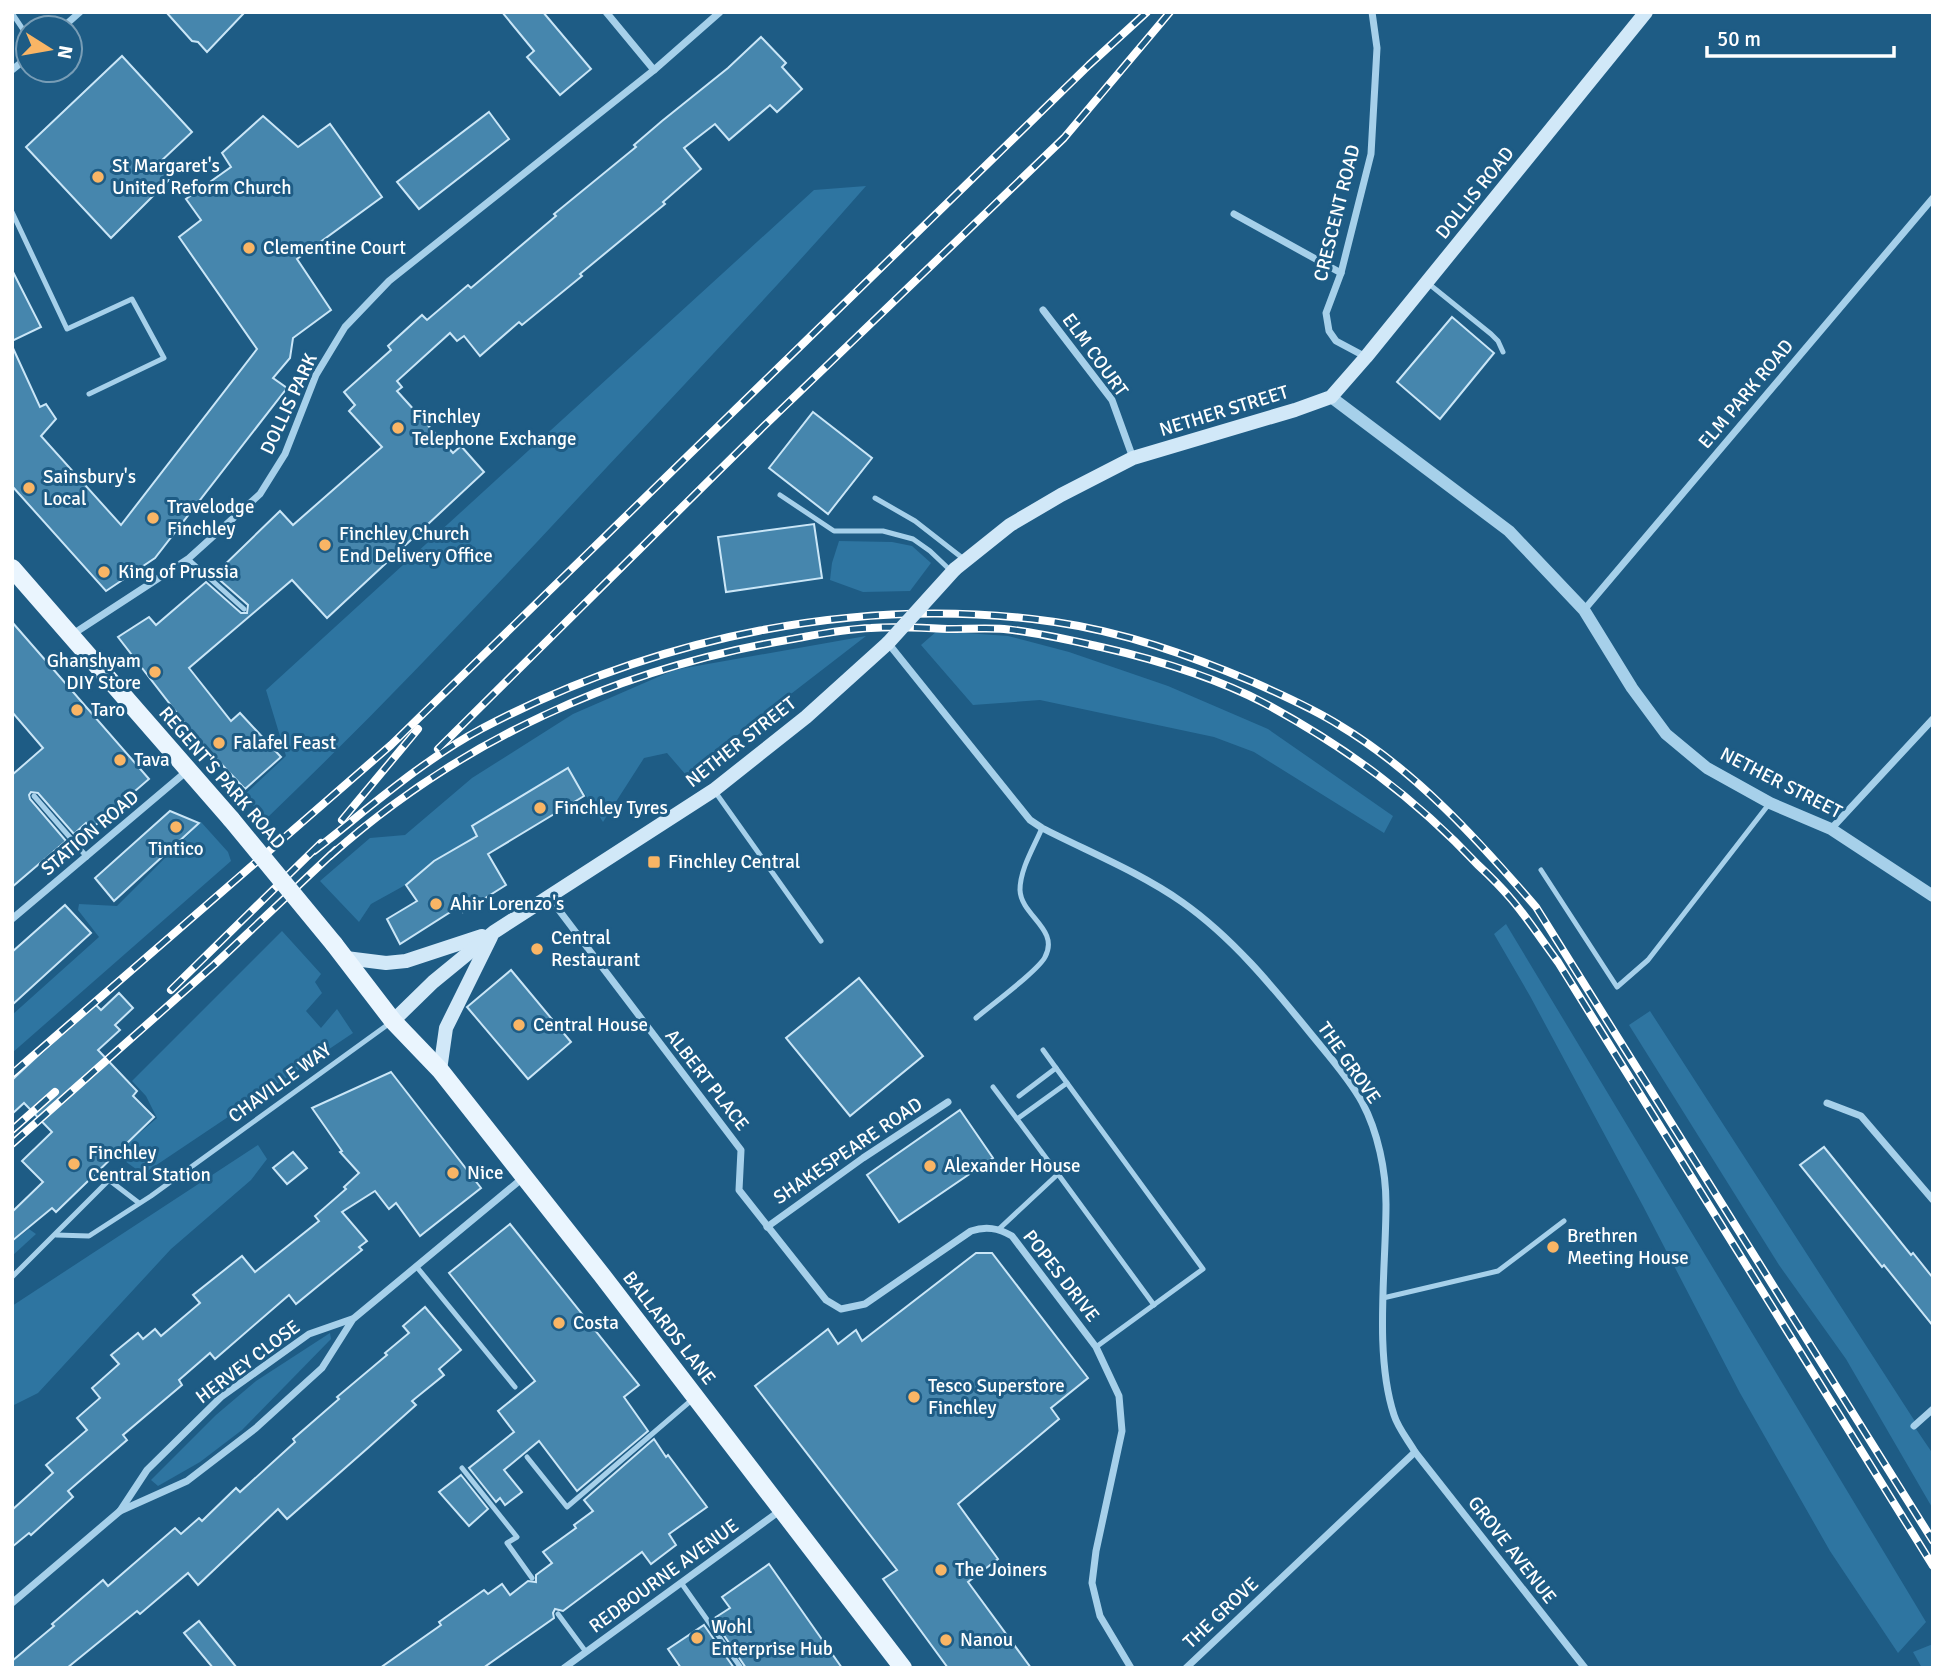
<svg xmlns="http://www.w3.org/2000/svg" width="1945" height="1680" viewBox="0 0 1945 1680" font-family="Signika,sans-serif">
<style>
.green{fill:#2e75a1}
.building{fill:#4686ad;stroke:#cae6f7;stroke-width:2}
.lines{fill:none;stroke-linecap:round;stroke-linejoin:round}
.service{stroke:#a6d0ea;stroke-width:5}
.minor{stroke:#a6d0ea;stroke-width:7}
.tertiary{stroke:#a6d0ea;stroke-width:12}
.secondary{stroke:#d1e8f8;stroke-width:14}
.primary{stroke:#eaf5fe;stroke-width:18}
.rail-casing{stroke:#fff;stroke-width:8}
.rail{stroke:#1e5c85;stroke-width:5;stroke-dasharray:16;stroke-linecap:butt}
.secondary-bridge{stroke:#d1e8f8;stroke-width:14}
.primary-bridge{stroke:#eaf5fe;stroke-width:18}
.poi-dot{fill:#f9b565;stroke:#1e5c85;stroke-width:2.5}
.labels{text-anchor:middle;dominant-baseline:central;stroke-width:6;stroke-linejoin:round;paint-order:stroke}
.poi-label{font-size:19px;fill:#fff;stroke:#1e5c85;text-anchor:start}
.street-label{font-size:19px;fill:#fff;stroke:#1e5c85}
</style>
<rect width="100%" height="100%" fill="#1e5c85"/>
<g class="green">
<path d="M866,186C782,282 694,374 607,467C496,586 385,705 267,818L243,796L286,756L266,690L814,190Z"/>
<path d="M839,541L892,542L912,546L931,563L910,591L863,592L830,580L832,563Z"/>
<path d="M937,631L1008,636L1069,652L1168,686L1268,729L1393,816L1384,833L1254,752L1214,737L1040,700L973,705L921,645Z"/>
<path d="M866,636L686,775L667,753L644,758L603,822L568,768L472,826L477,836L434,861L409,883L371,904L359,922L320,881L370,838L405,835L472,778L573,714L674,670Z"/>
<path d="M201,822L228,852L231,861L12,1053V1015L99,937L78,910L79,904L117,906Z"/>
<path d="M1506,924L1926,1622L1898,1653L1830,1551L1740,1393L1643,1206L1530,996L1494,934Z"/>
<path d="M282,931L321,974L315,982L322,993L306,1011L321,1028L337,1009L353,1033L143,1174L115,1154L157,1118L146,1096L132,1081Z"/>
<path d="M1650,1011L1916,1423L1914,1426L1933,1454V1509L1846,1359L1779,1265L1629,1025Z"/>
<path d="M258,1145L267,1159L251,1180L171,1249L38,1393L12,1406V1306Z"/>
<path d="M29,1229L36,1234L12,1256V1242Z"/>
<path d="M330,1333L331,1339L242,1430L200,1462L158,1486L151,1480L216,1415L256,1381Z"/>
<path d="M1933,1644V1668H1922L1913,1652Z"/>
</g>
<g class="building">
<path d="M166,12H245L207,52L198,42L192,41Z"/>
<path d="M502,12H543L591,69L560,95L527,57L534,51Z"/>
<path d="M761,37L786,63L782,67L802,89L789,101L777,112L770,105L729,140L715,124L684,148L701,169L663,202L665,204L580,274L582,276L522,325L519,322L480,356L464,336L457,341L450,333L397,381L402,387L397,391L453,453L461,446L484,472L327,618L292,580L189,668L231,721L240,713L281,757L245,789L194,735L118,637L149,617L156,625L206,582L241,613H247L248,605L214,575L280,511L293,525L382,447L349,411L355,405L344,392L391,350L388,346L422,315L427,320L468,285L471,288L556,216L554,214L636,147L634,145L662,121L728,68Z"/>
<path d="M122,56L192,132L159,163L172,177L111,238L26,147Z"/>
<path d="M489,112L509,139L419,209L397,182Z"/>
<path d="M263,116L298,147L330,124L382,197L297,259L331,310L293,338L290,358L273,378L287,388L155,558L106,591L12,486V346L40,407L46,404L56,419L41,436L121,525L257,349L179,237L201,220L186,199L231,167L222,153Z"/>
<path d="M12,270L41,327L12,341Z"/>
<path d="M1452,317L1494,353L1440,419L1397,382Z"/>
<path d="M813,412L872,458L828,514L769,468Z"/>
<path d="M814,524L822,578L726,592L718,537Z"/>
<path d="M12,622L149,779L91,829L86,823L74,834L38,793L31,792L29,795L30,799L66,841L12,887V775L43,748L12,712Z"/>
<path d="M568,768L584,796L488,854L506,885L463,912L460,906L400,944L387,919L417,901L406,885L434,861L477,836L472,826Z"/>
<path d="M170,811L199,823L114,901L95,878Z"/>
<path d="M65,905L91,933L12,1005V952Z"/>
<path d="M511,970L571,1042L528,1079L467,1007Z"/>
<path d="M859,978L923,1056L850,1116L786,1038Z"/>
<path d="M119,993L133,1008L115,1025L120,1030L98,1050L137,1091L133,1096L154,1117L56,1212L52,1208L12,1241V1212L43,1182L22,1161L52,1132L24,1103L12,1114V1080L94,1003L101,1010Z"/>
<path d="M391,1072L481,1188L420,1236L396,1203L389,1209L375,1191L342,1212L367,1241L359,1247L362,1250L296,1304L289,1295L215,1359L210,1353L179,1380L182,1385L123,1435L127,1440L68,1491L73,1497L31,1535L29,1533L12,1547V1510L53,1473L46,1465L87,1430L77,1418L100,1398L92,1388L119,1364L111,1355L138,1333L143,1339L155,1329L161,1336L200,1303L193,1295L242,1256L255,1272L319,1221L315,1216L346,1189L344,1187L359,1173L340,1152L342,1151L312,1108Z"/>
<path d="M960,1110L993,1158L899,1222L867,1175Z"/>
<path d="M1824,1147L1911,1255L1913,1253L1933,1278V1326L1884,1265L1882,1267L1800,1165Z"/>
<path d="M293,1152L307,1168L287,1184L273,1168Z"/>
<path d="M510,1224L639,1385L624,1397L648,1431L577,1491L539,1441L504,1470L522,1492L505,1505L500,1498L496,1502L469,1468L514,1432L498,1411L535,1381L449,1273Z"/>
<path d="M976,1253H992L1088,1378L1051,1408L1059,1419L958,1504L998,1559L968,1582L1031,1668H948L883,1579L897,1570L755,1386L828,1329L838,1344L856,1330L862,1341Z"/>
<path d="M425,1307L461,1350L439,1369L444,1375L412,1401L416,1405L369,1447L287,1519L278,1509L198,1585L188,1573L140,1614L137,1611L67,1668H12V1661L54,1626L52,1624L103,1580L108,1586L175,1528L181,1534L199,1518L202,1521L236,1488L240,1492L295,1442L293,1439L339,1399L337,1397L387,1355L385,1353L409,1333L403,1326Z"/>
<path d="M654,1439L666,1457L668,1455L707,1507L669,1534L676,1545L651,1564L642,1552L563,1611L555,1609L553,1613L554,1618L483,1668H380L441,1625L439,1622L484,1590L488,1594L502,1584L510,1595L528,1581L536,1582V1575L552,1563L543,1552L576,1528L574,1525L593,1511L584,1500Z"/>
<path d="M461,1475L488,1509L469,1526L439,1492Z"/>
<path d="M769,1564L842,1668H746L713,1619L730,1608L722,1597Z"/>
<path d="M199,1621L237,1668H213L184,1633Z"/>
<path d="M704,1625L734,1668H681L668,1649Z"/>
</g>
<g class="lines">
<g class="service">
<path d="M12,13L28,37"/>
<path d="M12,212L67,329L132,299L164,358L89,394"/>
<path d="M1429,284L1491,334L1498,341L1503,352"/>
<path d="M780,495L834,531H883L913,539L930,551L950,570"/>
<path d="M875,498L915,521L965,560"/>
<path d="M188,559L244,609"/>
<path d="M716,793L821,941"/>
<path d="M34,796L87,857"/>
<path d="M1541,870L1617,987L1648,960L1769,804"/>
<path d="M976,1018C991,1005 1038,971 1045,957C1060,929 1021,916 1020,890C1020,869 1034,847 1042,828"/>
<path d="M1043,1050L1056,1068"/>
<path d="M993,1087L1017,1119"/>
<path d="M1019,1096L1056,1068L1067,1083"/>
<path d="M1058,1174L1154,1305"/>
<path d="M999,1229L1058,1174L1017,1119L1067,1083L1203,1269L1096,1347"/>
<path d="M56,1235L89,1236L151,1196L390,1023"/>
<path d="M416,1266L515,1387"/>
<path d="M12,1277L109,1180L139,1203"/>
<path d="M1383,1298L1498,1271L1564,1221"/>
<path d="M527,1457L567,1507L694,1398"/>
<path d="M462,1468L517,1537L507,1543L532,1578"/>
<path d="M682,1584L741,1668"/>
<path d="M558,1614L586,1652"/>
</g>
<g class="minor">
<path d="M606,12L654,70"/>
<path d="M62,28L80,12"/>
<path d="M12,70L28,57"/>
<path d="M1234,214L1341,273"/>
<path d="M1043,310L1112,400L1133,458"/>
<path d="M1366,357L1336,341L1329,331L1326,313L1341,273L1371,154L1377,48L1372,12"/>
<path d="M1584,610L1933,198"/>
<path d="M73,634L188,559L260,494L285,454L316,375L345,327L389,281L654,70L720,12"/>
<path d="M888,643L1030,820L1042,828C1089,852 1139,872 1182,902C1232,937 1273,987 1311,1034C1328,1055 1349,1078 1362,1102C1378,1132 1386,1171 1386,1204C1386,1269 1374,1354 1394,1415C1398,1428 1408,1440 1415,1452L1186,1668"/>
<path d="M1831,829L1933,719"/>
<path d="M549,897L741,1150L739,1190L826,1300L841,1309L865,1304L971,1231C986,1226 998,1228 1012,1236L1096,1347L1119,1396L1122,1431L1096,1551L1092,1583L1100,1616L1131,1668"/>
<path d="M12,919L187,771"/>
<path d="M1827,1103L1861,1116L1933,1200"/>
<path d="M767,1227L863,1158L948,1102"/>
<path d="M1914,1426L1933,1409"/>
<path d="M1415,1452L1585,1668"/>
<path d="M120,1511L147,1470L221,1397L309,1334L352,1319"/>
<path d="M12,1603L120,1511L187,1481L256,1428L322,1368L353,1319L524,1177"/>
<path d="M564,1668L781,1510"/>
</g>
<path class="tertiary" d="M1331,397L1509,531L1584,610L1632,688L1666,734L1707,768L1770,803L1831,829L1933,896"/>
<g class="secondary">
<path d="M955,569L1010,525L1061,495L1133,458L1295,410L1331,397L1366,357L1646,12"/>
<path d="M346,958L386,963L406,961L482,936"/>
<path d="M393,1021L433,982L494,932L714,790L806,717L888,643"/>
<path d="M440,1070L446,1028L491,937"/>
</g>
<g class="primary">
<path d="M12,568L231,819"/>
<path d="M334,944L393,1021L440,1070L601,1274L903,1668"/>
</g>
<defs>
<g id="rail">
<path d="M438,749L762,428L1064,138L1170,12"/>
<path d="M342,820L418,729"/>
<path d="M314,851C368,809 420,762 481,729C655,637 860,594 1055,622C1124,632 1189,655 1253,682C1282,695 1312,708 1339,725C1416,771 1477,839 1536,907L1933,1541"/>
<path d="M330,856C459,741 617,669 787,640C815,635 843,629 871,628C896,626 922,628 948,629C967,629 986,628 1004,629C1036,632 1069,640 1101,647C1158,660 1215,677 1266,704C1347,748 1415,798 1478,865C1490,876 1502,888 1512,900C1529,920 1543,942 1558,962L1933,1566"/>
<path d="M171,990L321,843"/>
<path d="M12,1074L391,745L1089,65L1147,12"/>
<path d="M12,1130L55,1092"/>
<path d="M12,1144L214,965L336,850"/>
</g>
</defs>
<use href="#rail" class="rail-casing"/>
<use href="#rail" class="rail"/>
<path class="secondary-bridge" d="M888,643L955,569"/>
<path class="primary-bridge" d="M231,819L334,944"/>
</g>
<g class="poi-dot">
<circle cx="98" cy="177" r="7"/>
<circle cx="249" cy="248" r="7"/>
<circle cx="398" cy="428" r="7"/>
<circle cx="29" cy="488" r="7"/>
<circle cx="153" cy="518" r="7"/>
<circle cx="325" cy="545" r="7"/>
<circle cx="104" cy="572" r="7"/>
<circle cx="155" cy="672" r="7"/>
<circle cx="77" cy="710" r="7"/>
<circle cx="219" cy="743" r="7"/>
<circle cx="120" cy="760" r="7"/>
<circle cx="540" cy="808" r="7"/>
<circle cx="176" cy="827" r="7"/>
<rect x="647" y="855" width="14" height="14" rx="3.5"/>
<circle cx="436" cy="904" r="7"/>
<circle cx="537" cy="949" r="7"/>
<circle cx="519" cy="1025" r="7"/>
<circle cx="74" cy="1164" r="7"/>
<circle cx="930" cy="1166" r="7"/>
<circle cx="453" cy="1173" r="7"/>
<circle cx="1553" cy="1247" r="7"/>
<circle cx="559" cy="1323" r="7"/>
<circle cx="914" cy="1397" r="7"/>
<circle cx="941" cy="1570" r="7"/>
<circle cx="697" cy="1638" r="7"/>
<circle cx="946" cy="1640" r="7"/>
</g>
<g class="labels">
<g class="poi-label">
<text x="112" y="166">St Margaret's<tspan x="112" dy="22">United Reform Church</tspan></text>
<text x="263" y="248">Clementine Court</text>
<text x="412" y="417">Finchley<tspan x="412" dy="22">Telephone Exchange</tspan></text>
<text x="43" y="477">Sainsbury's<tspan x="43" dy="22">Local</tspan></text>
<text x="167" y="507">Travelodge<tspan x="167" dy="22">Finchley</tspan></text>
<text x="339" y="534">Finchley Church<tspan x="339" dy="22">End Delivery Office</tspan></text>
<text x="118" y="572">King of Prussia</text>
<text x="141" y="661" text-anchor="end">Ghanshyam<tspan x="141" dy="22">DIY Store</tspan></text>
<text x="91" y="710">Taro</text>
<text x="233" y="743">Falafel Feast</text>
<text x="134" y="760">Tava</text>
<text x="554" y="808">Finchley Tyres</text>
<text x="176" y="849" text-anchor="middle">Tintico</text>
<text x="668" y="862">Finchley Central</text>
<text x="450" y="904">Ahir Lorenzo's</text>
<text x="551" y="938">Central<tspan x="551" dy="22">Restaurant</tspan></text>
<text x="533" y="1025">Central House</text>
<text x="88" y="1153">Finchley<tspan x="88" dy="22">Central Station</tspan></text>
<text x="944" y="1166">Alexander House</text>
<text x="467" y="1173">Nice</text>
<text x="1567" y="1236">Brethren<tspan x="1567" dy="22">Meeting House</tspan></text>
<text x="573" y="1323">Costa</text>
<text x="928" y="1386">Tesco Superstore<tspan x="928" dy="22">Finchley</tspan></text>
<text x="955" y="1570">The Joiners</text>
<text x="711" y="1627">Wohl<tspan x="711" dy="22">Enterprise Hub</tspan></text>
<text x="960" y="1640">Nanou</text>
</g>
<g class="street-label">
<text transform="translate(1475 193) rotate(-51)">DOLLIS ROAD</text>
<text transform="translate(1337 213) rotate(-76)">CRESCENT ROAD</text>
<text transform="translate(1095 355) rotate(54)">ELM COURT</text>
<text transform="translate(1746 394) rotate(-50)">ELM PARK ROAD</text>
<text transform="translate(289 404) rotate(-65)">DOLLIS PARK</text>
<text transform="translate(1224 411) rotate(-17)">NETHER STREET</text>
<text transform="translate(741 742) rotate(-38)">NETHER STREET</text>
<text transform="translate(222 778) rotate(49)">REGENT'S PARK ROAD</text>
<text transform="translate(1781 783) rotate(27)">NETHER STREET</text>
<text transform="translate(90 833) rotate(-40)">STATION ROAD</text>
<text transform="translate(1349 1063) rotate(55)">THE GROVE</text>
<text transform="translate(707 1080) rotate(52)">ALBERT PLACE</text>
<text transform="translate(280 1083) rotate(-36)">CHAVILLE WAY</text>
<text transform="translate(848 1151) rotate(-34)">SHAKESPEARE ROAD</text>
<text transform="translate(1061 1276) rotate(52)">POPES DRIVE</text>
<text transform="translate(669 1328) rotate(52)">BALLARDS LANE</text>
<text transform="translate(248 1362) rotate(-37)">HERVEY CLOSE</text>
<text transform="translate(1512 1550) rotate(52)">GROVE AVENUE</text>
<text transform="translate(664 1576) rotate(-36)">REDBOURNE AVENUE</text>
<text transform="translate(1221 1613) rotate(-43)">THE GROVE</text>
</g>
</g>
<rect width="1945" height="1680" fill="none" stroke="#ffffff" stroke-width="28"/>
<g transform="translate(49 49) rotate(101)"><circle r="33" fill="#1e5c85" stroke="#789db6" stroke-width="2"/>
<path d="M0-5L12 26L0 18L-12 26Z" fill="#f9b565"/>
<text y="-10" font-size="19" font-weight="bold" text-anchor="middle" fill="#ffffff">N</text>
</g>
<path d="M1707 46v10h187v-10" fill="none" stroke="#ffffff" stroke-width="3.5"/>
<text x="1717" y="46" font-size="21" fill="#ffffff" stroke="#1e5c85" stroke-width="5" paint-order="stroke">50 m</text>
</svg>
